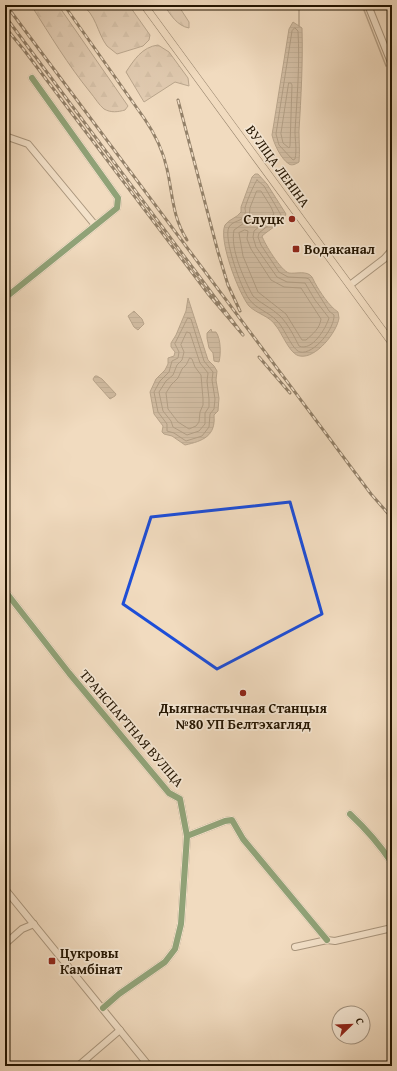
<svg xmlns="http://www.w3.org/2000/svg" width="397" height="1071" viewBox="0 0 397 1071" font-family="'Gentium Book Plus',serif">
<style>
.forest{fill:url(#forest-firs);stroke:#786650}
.water{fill:url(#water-rules);stroke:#75634c}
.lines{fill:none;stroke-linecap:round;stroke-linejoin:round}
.shore{stroke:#67563f;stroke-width:1}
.stream{stroke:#75634c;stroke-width:1.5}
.minor-casing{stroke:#564630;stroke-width:8}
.major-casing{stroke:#231400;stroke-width:8}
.minor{stroke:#f6e8d5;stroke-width:6}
.major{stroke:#f1dbbf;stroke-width:7}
.rail-casing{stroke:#231400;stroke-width:3}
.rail{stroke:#f6e8d5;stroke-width:1.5;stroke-dasharray:4.5;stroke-linecap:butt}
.cycleway-casing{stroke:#f6e8d5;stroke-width:8}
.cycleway{stroke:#1b5e20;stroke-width:6}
.marked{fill:none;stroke:#1d4ed8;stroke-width:3;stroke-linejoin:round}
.poi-dot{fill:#8f2418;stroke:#f6e8d5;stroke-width:1.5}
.labels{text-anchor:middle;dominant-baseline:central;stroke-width:3.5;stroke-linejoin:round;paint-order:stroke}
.street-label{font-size:14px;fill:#231400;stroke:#f6e8d5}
.poi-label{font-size:14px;font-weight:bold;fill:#231400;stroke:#f6e8d5;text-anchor:start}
</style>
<defs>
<pattern id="forest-firs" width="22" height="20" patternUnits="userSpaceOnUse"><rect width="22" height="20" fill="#ceb99f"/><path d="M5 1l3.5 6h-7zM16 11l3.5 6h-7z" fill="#b19e87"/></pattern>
<pattern id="water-rules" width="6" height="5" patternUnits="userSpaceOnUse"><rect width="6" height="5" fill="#ab977e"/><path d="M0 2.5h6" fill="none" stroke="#8b7a65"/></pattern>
</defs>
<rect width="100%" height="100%" fill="#f1dbbf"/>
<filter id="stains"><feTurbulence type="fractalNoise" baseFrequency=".005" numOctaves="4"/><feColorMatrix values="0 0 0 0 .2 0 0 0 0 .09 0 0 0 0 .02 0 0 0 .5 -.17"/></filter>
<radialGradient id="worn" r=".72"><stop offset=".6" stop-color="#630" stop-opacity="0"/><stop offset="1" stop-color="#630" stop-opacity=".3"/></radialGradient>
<g class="forest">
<path d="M31,5H58L128,106L125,110C118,112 111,113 104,109C99,105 95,98 90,92C68,65 50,35 31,5Z"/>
<path d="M81,5H122L131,8L138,18L150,35L149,40L143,46L117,54C114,51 110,49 107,46C97,33 96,13 81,5Z"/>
<path d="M164,5H178L189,22V28C177,26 170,14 164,5Z"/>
<path d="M158,45L169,52L188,78L189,86L175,82L144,102L126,72C134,60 142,47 158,45Z"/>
</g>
<g class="water">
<path d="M293,22L302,28C303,63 301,97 299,131C299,142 300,152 299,162C296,164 292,166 289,164C281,159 274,144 272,135L289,29Z"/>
<path d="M255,174H258L267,184L286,214C282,223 270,229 262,236C264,243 281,271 289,273C296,274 307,270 312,277C313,279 314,281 315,283C320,292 329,306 338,312C338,314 339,316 339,318C337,332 316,359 300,356C290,355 282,333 276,326C270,316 257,314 249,306C239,294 218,240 225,225C229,219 237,218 241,212V207L252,177Z"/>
<path d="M188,298L208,360L214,366L217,371L216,380L219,398L218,411L214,415C216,436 203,441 185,445L172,436L164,434L162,432L163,426L154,414L150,392L156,379L165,370L168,364V358L174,356L175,352L171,347V343L176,335L186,311Z"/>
<path d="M134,311L142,319L144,324L138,330L134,327L128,316Z"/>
<path d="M211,329L212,332H216C221,339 221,354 219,362L214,361L213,353L209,348L207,338V333Z"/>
<path d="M95,376H97L102,379L116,394L115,396L110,399L94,381L93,379Z"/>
</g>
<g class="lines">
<g class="shore">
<path d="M295,28L298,31C300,64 297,98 295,131C295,140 297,150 295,159L293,160L279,145L276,134L292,31Z"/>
<path d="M289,83H291L292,85L290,146L289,148L283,143L281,134Z"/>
<path d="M257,180L264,186L281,215L259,233L258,237L261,245L279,272L288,277L306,278L309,279L329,311L334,315C335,328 314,355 300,352C292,350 284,327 277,321C269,312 256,309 249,299C241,288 223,238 229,227C233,220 243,222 245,214C246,210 245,211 245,208C246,203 254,184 257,180Z"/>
<path d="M257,191H261L271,207L274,214L254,231L253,237L256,247L277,277L287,282L305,283L315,300L329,318C326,328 312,352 299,346C294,336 288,324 280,316C272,308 261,304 253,296C244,279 230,249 234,230L244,223L249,218L250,208Z"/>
<path d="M245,230L248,231L247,239L251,249L271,280L284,287L301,288L321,319C320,328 313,334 306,340H302L286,314L258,292L243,256L239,233Z"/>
<path d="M188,318L191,319L204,361L213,372L212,380L215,399L214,409L210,414L209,427L202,436L186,441L174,433L167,431V424L158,412L154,392L160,381L169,372L172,361L178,358L179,352L175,344Z"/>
<path d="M187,332L190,333L200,363L208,373L207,381L209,399V407L205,413V424L199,431L187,435L173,427L171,421L163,411L159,392L166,381L173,375L177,365L182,360L184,352L181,345Z"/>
<path d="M190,358L192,359L195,367L201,375L203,399V405L200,412L199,422L196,426L189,429L178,422L168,409L166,393L171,385L178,378L182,369L186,365Z"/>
</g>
<g class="stream">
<path d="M362,5L386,66"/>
<path d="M299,26V5"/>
</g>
<defs>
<g id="minor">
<path d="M368,5L392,65"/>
<path d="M5,136L28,144L95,225"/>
<path d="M350,285L384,259L392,250"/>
<path d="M5,298L117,208L118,198L32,78"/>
<path d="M5,591L69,673L169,793L180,799L187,836L181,924L175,949L165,962L119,994L103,1008"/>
<path d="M350,814C366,829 380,845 392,863"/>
<path d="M187,836L225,821L232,820L243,839L327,940"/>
<path d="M5,889L149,1066"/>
<path d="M5,944L22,929L34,924"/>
<path d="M295,947L327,940L335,941L392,928"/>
<path d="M78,1066L120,1030"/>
</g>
<path id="major" d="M144,5L392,343"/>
</defs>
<use href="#minor" class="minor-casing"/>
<use href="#major" class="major-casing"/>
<use href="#minor" class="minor"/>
<use href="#major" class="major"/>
<defs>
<g id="rail">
<path d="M6,5L371,494L392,518"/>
<path d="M64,5L144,118C155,134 163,150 167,169C173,195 172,216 187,240"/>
<path d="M5,16L243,335L209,295L24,50L5,27"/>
<path d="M178,100L218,252L228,285L240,311"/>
<path d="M259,357L290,393"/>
</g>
</defs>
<use href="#rail" class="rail-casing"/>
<use href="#rail" class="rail"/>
<defs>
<g id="cycleway">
<path d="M5,298L117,208L118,198L32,78"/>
<path d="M5,591L69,673L169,793L180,799L187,836L181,924L175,949L165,962L119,994L103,1008"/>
<path d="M350,814C366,829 380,845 392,863"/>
<path d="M187,836L225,821L232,820L243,839L327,940"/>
</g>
</defs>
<use href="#cycleway" class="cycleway-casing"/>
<use href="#cycleway" class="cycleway"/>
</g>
<path d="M0 0H397V1071H0ZM290,502L322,614L217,669L123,604L151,517Z" fill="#f1dbbf" fill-opacity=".55" fill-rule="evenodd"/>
<path class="marked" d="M290,502L322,614L217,669L123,604L151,517Z"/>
<g class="poi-dot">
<circle cx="292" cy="219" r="4"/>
<rect x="292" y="245" width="8" height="8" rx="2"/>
<circle cx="243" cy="693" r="4"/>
<rect x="48" y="957" width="8" height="8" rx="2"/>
</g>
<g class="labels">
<g class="street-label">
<text transform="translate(278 166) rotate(54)">ВУЛІЦА ЛЕНІНА</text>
<text transform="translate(132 728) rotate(49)">ТРАНСПАРТНАЯ ВУЛІЦА</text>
</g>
<g class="poi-label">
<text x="284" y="219" text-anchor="end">Слуцк</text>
<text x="304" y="249">Водаканал</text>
<text x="243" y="708" text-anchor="middle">Дыягнастычная Станцыя<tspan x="243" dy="16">№80 УП Белтэхагляд</tspan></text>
<text x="60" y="953">Цукровы<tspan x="60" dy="16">Камбінат</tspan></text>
</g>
</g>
<rect width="397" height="1071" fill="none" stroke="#f1dbbf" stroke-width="20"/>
<rect x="6" y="6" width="385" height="1059" fill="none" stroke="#231400" stroke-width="2"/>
<rect x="10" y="10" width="377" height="1051" fill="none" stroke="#231400"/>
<g transform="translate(351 1025) rotate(67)"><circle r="19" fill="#f6e8d5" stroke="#a29380"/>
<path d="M0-3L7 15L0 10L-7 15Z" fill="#8f2418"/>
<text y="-6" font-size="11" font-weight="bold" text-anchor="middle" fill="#231400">С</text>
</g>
<rect width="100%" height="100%" filter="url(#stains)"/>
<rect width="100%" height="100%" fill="url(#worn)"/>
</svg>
